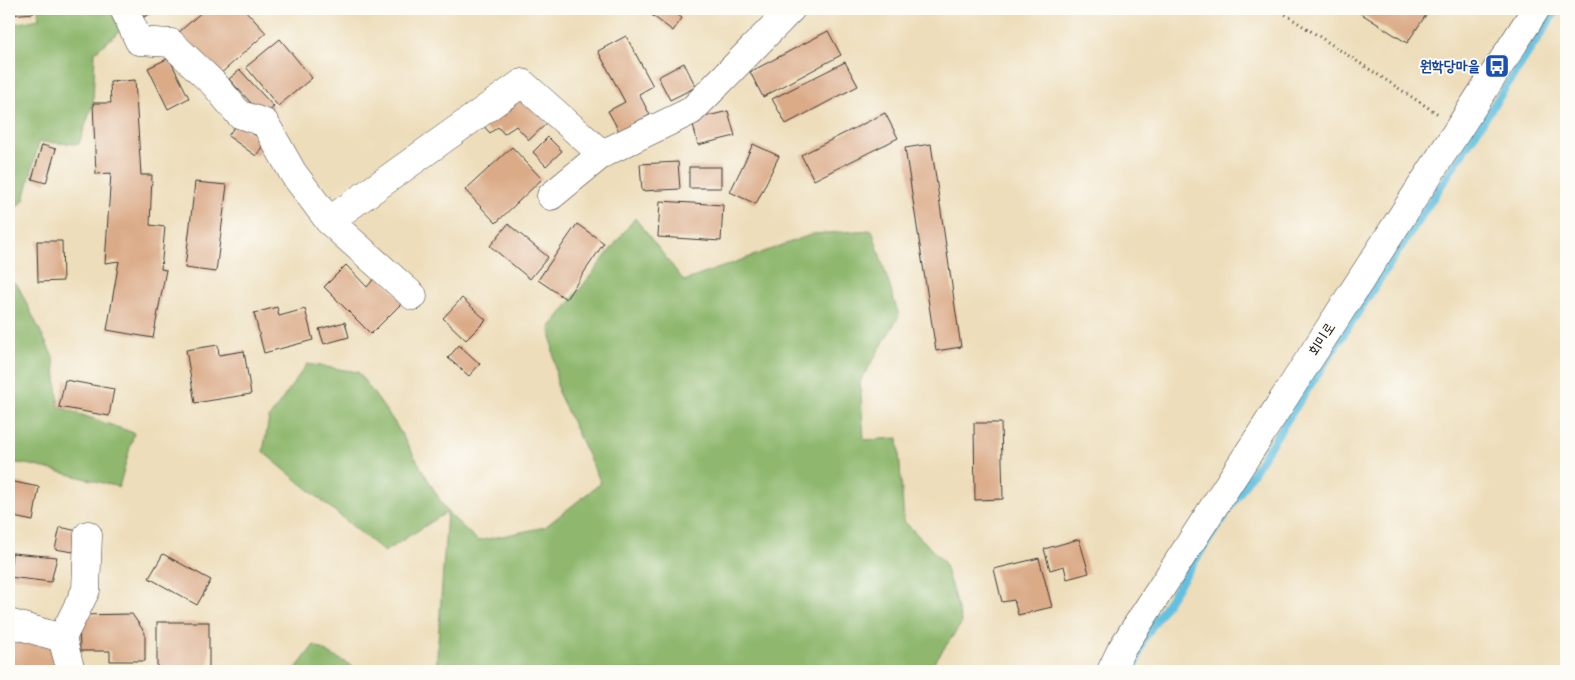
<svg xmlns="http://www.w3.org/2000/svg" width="1575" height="680" viewBox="0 0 1575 680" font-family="Pangolin,'Poor Story',sans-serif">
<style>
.forest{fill:#8fb86e;stroke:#566a45}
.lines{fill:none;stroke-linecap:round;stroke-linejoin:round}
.stream{stroke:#62c1e1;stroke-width:8}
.building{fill:#dbab88}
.minor-casing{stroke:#3b3934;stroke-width:29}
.path{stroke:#3b3934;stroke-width:3;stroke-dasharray:1 4;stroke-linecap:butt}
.minor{stroke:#fff;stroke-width:28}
.labels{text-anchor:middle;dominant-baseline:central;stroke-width:4;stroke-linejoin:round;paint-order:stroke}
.transit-label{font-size:15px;font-weight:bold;fill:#164399;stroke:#fdfcf7;text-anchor:end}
.street-label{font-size:15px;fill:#1c1c1c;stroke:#fdfcf7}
</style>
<rect width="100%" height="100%" fill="#fdfcf7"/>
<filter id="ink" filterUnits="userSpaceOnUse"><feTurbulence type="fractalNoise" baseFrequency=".02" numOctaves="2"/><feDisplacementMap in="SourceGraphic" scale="10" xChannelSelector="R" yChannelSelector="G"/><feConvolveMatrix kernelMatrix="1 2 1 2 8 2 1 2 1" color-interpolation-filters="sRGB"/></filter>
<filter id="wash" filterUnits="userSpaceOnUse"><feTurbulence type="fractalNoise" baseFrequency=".0096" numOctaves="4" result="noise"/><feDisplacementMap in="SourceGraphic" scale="20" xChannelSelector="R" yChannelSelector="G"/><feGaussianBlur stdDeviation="1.12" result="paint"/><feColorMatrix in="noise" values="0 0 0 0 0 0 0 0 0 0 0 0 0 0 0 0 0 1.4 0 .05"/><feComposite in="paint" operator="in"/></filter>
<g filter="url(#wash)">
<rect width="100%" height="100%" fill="#edddba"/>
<g class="forest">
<path d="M38,9H110L120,31L95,52L93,103L79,144L39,142L24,200L9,214V25L39,19Z"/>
<path d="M635,218L684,281L813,234L872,230L899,316L860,382L864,440L898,438L904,521L944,562L962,623L928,671H436L447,512L384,552L263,452L269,418L307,364L358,372L395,423L447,512L478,541L545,527L601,483L558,392L550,328Z"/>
<path d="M9,282L17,284L54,359L59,407L134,433L119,487L32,465L9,462Z"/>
<path d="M314,645L361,671H294Z"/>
</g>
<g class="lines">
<path class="stream" d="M1134,671L1143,640L1557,9"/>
</g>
<g id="blocks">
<g class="building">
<path d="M9,9H33L34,13L9,15Z"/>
<path d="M139,9H159L144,17Z"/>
<path d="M205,9H244L266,33L218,76L178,33Z"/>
<path d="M651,9H670L682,18L673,31L649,13Z"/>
<path d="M1334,9H1346L1342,14Z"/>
<path d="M1354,9H1430L1407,43Z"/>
<path d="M828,31L841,55L763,97L750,72Z"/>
<path d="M626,36L653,86L639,94L650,115L619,131L608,111L625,102L598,51Z"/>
<path d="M280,39L312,78L278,106L246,67Z"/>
<path d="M169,58L189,98L168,109L148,68Z"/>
<path d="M845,62L858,86L786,124L772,99Z"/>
<path d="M684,63L696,87L670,100L658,77Z"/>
<path d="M240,70L274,107L263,116L229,79Z"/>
<path d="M135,80L141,175H152L150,225L165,227L161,269L166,270L153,338L107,330L119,261L105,263L111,173L96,174L93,103H111L110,82Z"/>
<path d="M509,98L525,99L547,123L529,140L516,126L504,134L498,127L490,133L480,122Z"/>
<path d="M728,111L735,136L698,145L692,120Z"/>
<path d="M885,113L898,138L814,180L801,155Z"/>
<path d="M237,123L265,142L256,156L228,136Z"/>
<path d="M548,137L562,151L546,166L533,152Z"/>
<path d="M753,144L779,156L756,204L730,192Z"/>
<path d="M931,144L961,347L936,351L905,148Z"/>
<path d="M42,145L56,149L46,183L32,179Z"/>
<path d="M512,147L542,179L496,223L465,190Z"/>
<path d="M678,162L680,189L642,191L640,164Z"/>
<rect x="689" y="167" width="32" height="21"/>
<path d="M195,182L227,185L216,272L185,268Z"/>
<path d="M660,201L723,205L721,241L658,237Z"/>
<path d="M508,224L548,257L530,279L490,246Z"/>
<path d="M577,224L604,243L566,299L538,280Z"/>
<path d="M37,241H62L63,281L38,282Z"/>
<path d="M346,265L367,287L377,275L404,301L371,334L324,287Z"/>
<path d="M462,298L486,320L466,340L443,318Z"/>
<path d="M277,307L279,316L305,309L313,340L264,353L254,313Z"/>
<path d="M345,322L349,337L324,344L319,329Z"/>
<path d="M218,345L219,355L244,351L251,394L195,403L186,350Z"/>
<path d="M459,345L480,364L469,376L448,358Z"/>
<path d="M65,380L114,389L109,416L59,407Z"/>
<path d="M974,423H1001L1003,499L975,500Z"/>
<path d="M9,481L39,487L33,521L9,516Z"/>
<path d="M60,527L77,531L73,552L55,549Z"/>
<path d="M1079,539L1089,573L1067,579L1064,566L1050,570L1044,549Z"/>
<path d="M12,553L57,557L51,582L9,577Z"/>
<path d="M163,554L211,580L197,605L149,578Z"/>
<path d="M1039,558L1052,607L1018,615L1014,600L1002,602L994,569Z"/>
<path d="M132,614L145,633V661H110V651H80L79,615Z"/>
<rect x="157" y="622" width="52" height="49"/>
<path d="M9,637L59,648L54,671H9Z"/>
</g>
</g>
</g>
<g filter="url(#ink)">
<use href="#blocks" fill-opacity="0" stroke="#3b3934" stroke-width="1"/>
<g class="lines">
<defs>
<g id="minor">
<path d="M124,9L139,41L171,43L215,85L239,114L265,123L293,173L329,221L413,296"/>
<path d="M551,196L602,154L691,111L791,9"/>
<path d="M329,221L522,83L602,154"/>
<path d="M9,623L62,638L71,671"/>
<path d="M62,638L86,590L88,535"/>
<path d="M1111,671L1121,650L1536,9"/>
</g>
</defs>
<use href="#minor" class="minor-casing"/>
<path class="path" d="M1277,9L1438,114"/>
<use href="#minor" class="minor"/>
</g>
</g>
<defs>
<symbol id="bus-square" viewBox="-11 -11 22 22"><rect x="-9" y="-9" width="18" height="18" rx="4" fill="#1a4fb4" stroke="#fdfcf7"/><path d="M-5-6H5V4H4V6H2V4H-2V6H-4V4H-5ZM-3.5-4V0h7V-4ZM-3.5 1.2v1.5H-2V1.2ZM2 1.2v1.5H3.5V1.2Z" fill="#fff"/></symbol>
</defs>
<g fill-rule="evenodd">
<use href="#bus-square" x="1483" y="52" width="28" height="28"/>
</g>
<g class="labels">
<g class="transit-label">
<text x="1480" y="66">원학당마을</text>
</g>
<g class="street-label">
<text transform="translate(1322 339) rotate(-57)">회미로</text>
</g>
</g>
<rect width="1575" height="680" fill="none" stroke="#fdfcf7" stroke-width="30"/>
</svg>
